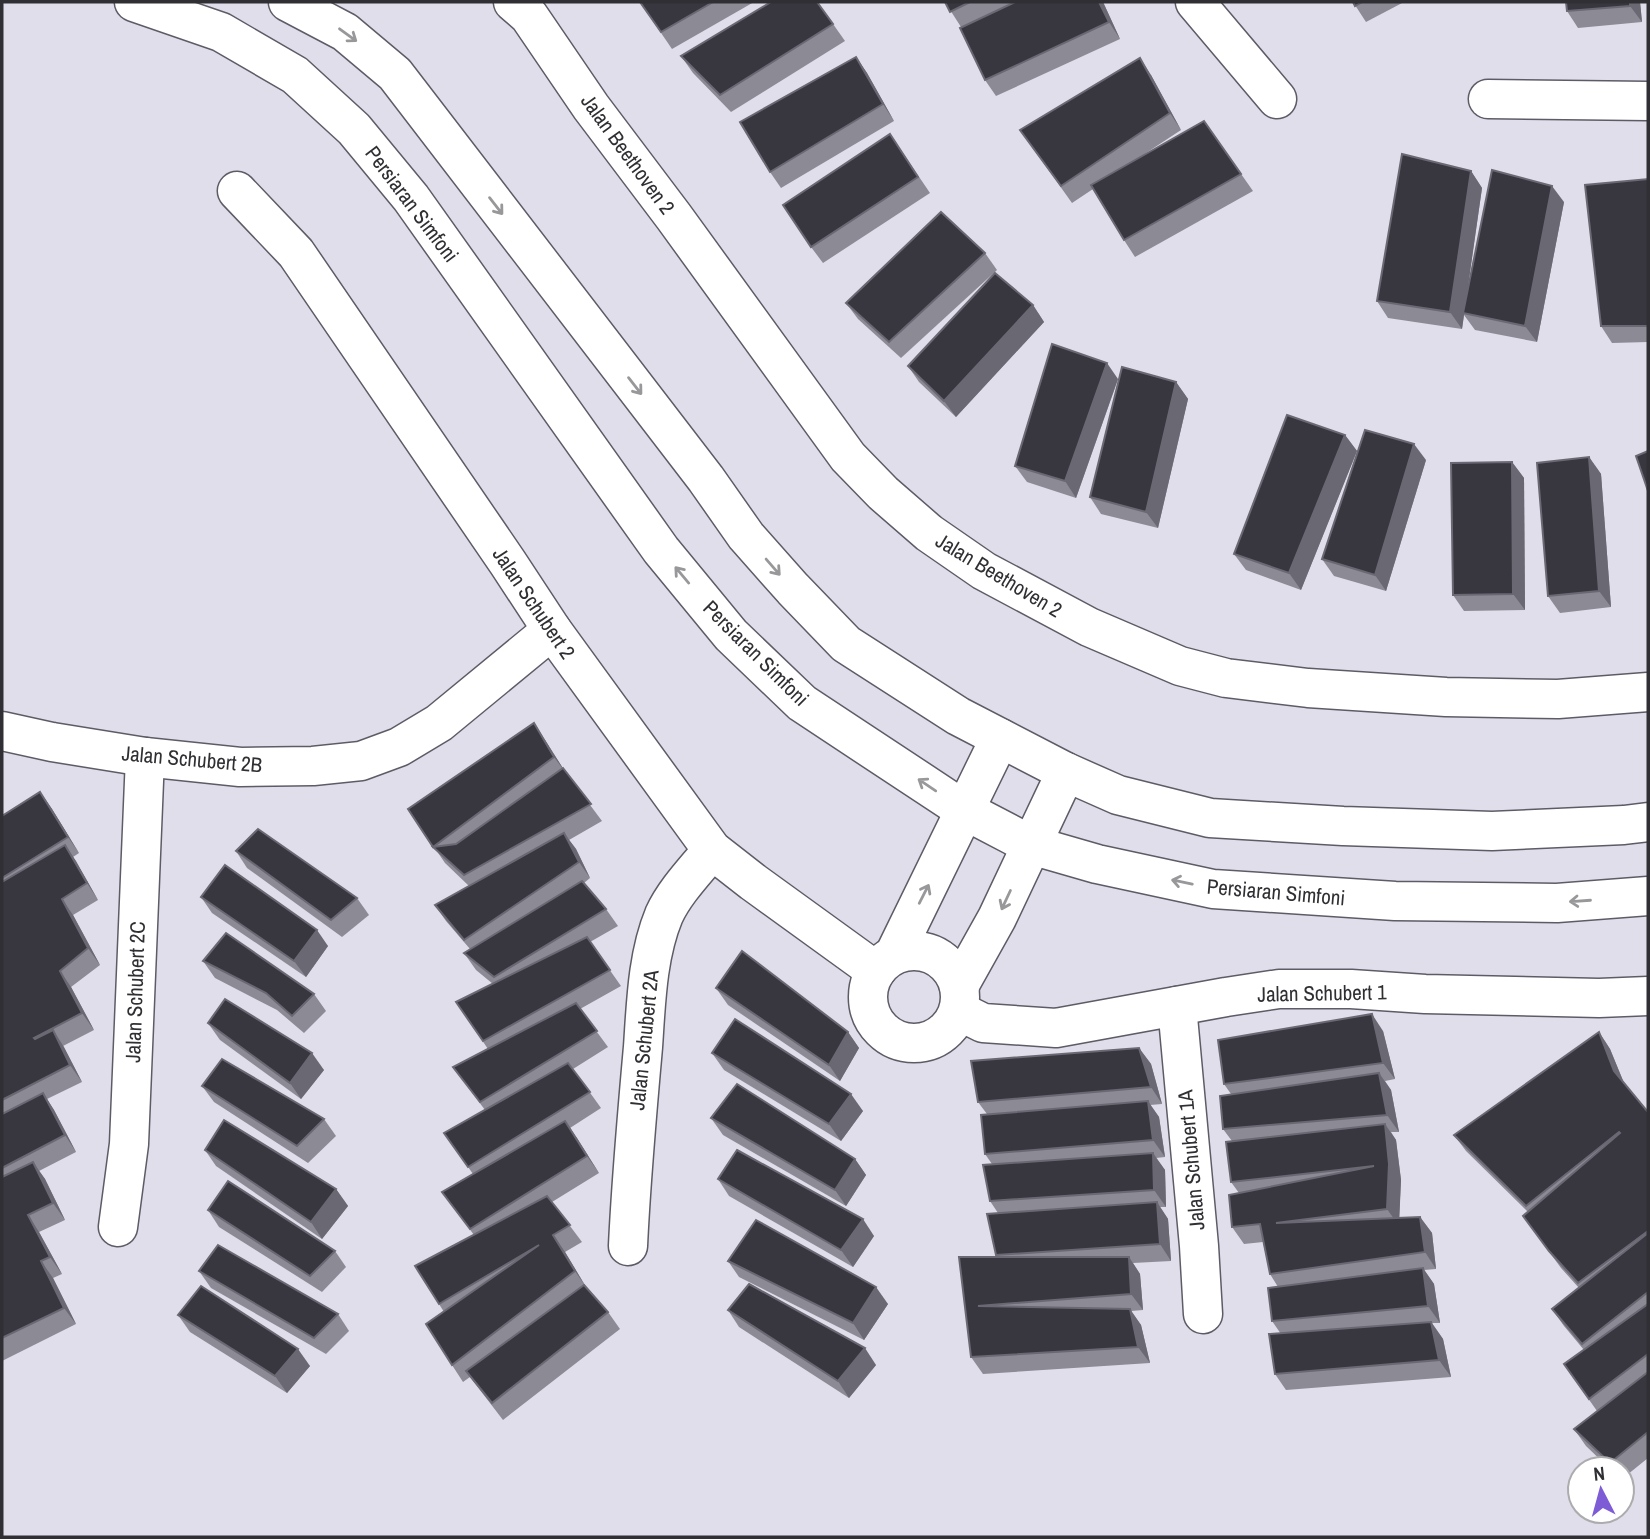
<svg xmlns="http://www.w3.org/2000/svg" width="1650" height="1539" viewBox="0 0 1650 1539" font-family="'Archivo Narrow',sans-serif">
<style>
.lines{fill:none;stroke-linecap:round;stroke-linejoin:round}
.minor-casing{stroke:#5d5c66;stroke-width:41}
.tertiary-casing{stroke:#5d5c66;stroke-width:41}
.minor{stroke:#fff;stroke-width:38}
.tertiary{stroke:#fff;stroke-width:38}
.wall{fill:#8c8a95}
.shaded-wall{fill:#6a6973}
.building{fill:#383740;stroke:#6a6973;stroke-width:2}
.oneway{stroke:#98989a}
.labels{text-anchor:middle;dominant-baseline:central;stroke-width:7;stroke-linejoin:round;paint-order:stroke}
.street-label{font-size:21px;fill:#303034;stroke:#fff}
</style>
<rect width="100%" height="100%" fill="#e0deea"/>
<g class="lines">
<defs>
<g id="minor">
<path d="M513,2L529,16L591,107L674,217L848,457L883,493L929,533L984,571L1089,627L1180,666L1226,678L1308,688L1446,697L1558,699L1648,692"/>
<path d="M1195,2L1277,99"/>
<path d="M1488,99L1648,101"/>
<path d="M237,191L296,253L508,563L552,630L712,850L753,882L876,971"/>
<path d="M2,731L52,742L145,757L240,767L313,766L361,761L399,747L439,723L552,630"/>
<circle cx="914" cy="997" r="46"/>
<path d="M894,955L1000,738"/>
<path d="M959,986L997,918L1066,772"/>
<path d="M1177,1006L1199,1246L1203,1314"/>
<path d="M959,1011L983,1023L1056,1028L1226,997L1279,989H1351L1425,994L1599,998L1648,996"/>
<path d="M118,1227L129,1144L145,757"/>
<path d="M628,1246C631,1180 637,1114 643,1047C646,1004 647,956 664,915C675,891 696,870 712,850"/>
</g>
<g id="tertiary">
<path d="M134,2L221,32L295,75L354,129L411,198L661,550L731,635L802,703L964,810L1031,845L1097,864L1213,889L1395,901L1557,903L1648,896"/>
<path d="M288,2L345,32L395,74L706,479L746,536L793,589L846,644L958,716L1066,772L1118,795L1210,818L1343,826L1492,831L1624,825L1648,822"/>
</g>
</defs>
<use href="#minor" class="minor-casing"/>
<use href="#tertiary" class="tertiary-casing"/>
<use href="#minor" class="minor"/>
<use href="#tertiary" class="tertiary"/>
</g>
<g class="wall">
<path d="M640,2H754L672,49Z"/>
<path d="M945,2H1103L1120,39L996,96L985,80L961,27Z"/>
<path d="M1353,2H1404L1366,22Z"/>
<path d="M1640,2L1642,22L1578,28L1567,11Z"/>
<path d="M833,24L845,41L731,112L693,73L681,56Z"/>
<path d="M856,57L867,73L894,121L781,188L770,172Z"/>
<path d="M1151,75L1181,130L1140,157L1204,121L1253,191L1135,257L1124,240L1093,189L1072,203L1020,130Z"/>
<path d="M890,134L930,193L823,263L811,247Z"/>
<path d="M1471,171L1482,188L1467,292L1564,202L1537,342L1475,330L1464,315L1462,329L1388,318L1377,301Z"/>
<path d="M1648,179V342L1612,343L1601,326Z"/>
<path d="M985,253L997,270L901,358L858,319L846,303Z"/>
<path d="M1033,305L1044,322L956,417L919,382L908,366Z"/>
<path d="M1118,379L1076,498L1027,482L1015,466Z"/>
<path d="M1176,382L1188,399L1158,528L1101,514L1090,497Z"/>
<path d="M1345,435L1357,451L1301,590L1246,570L1234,554Z"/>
<path d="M1589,457L1601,474L1611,607L1560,613L1548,596Z"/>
<path d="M1426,460L1386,591L1334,576L1322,559Z"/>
<path d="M1512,462L1524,478L1525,610L1464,611L1453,595Z"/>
<path d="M545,740L564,770L602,821L569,840L576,849L590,878L584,883L606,909L618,926L590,942L621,986L580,1009L608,1047L573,1069L601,1108L570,1128L599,1173L552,1202L582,1242L565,1252L586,1287L608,1312L620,1329L503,1420L470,1377L463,1382L452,1365L444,1312L439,1304L474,1235L442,1192L473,1174L444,1133L485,1110L453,1067L488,1049L456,1002L493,984L476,970L464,953L470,949L446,921L435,905L469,886L445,863L408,809Z"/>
<path d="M40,792L52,809L79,853L73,857L98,900L73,915L100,965L71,987L94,1030L63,1046L82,1082L47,1099L54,1110L76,1152L39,1171L45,1179L65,1220L39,1232L62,1274L53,1278L76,1324L2,1361V816Z"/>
<path d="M236,851L357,898L369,915L342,937L247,868Z"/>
<path d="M201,897L328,946L306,977L212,913Z"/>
<path d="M203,961L314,994L326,1011L304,1033L277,1010L215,978Z"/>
<path d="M716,988L848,1032L859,1048L840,1081L728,1005Z"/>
<path d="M208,1023L324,1070L301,1099L220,1040Z"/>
<path d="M1383,1031L1395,1079L1385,1081L1391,1090L1399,1132H1391L1396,1140L1401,1180L1399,1218L1420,1217L1432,1233L1436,1269L1424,1270L1434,1284L1440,1323H1432L1443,1339L1451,1377L1286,1390L1275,1374L1281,1334L1272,1321L1278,1287L1270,1274L1263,1242L1244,1244L1232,1227L1239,1193L1231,1182L1232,1141L1223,1129L1231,1094L1224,1084Z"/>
<path d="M1599,1032L1610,1049L1624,1083L1648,1112V1458L1622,1479V1469H1610L1586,1446L1574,1429L1597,1411L1564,1364L1584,1350L1564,1326L1552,1309L1579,1288L1561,1268L1523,1216L1528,1212L1466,1151L1454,1135Z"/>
<path d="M1139,1048L1151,1064L1162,1104L1150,1105L1159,1117L1165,1157L1156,1158L1165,1170L1166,1207H1160L1168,1219L1171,1261L1133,1263L1140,1274L1143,1310L1131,1311L1141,1325L1150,1363L983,1374L971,1357L997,1257L996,1255L998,1213L990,1201L992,1164L985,1154L987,1114L978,1102Z"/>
<path d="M712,1053L863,1111L841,1141L724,1070Z"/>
<path d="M202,1086L324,1119L336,1136L308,1163L214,1102Z"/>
<path d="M711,1118L855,1159L866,1175L846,1206L723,1135Z"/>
<path d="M205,1150L336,1189L348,1206L322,1239L216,1166Z"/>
<path d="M718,1179L874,1236L853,1267L729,1196Z"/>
<path d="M208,1210L335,1251L346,1267L322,1292L219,1227Z"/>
<path d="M728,1261L888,1304L864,1340L739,1277Z"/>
<path d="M199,1271L338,1314L349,1331L326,1354L211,1288Z"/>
<path d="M728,1310L876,1365L849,1398L739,1327Z"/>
<path d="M178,1315L310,1366L287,1393L190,1332Z"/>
</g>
<g class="shaded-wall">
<path d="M1099,2H1103L1120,39L1109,22Z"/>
<path d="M1630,2H1640L1642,22L1630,6Z"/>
<path d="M856,57L867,73L894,121L883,104Z"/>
<path d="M1140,58L1151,75L1181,130L1170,113Z"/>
<path d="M1471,171L1482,188L1462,329L1450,312Z"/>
<path d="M1552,186L1564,202L1537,342L1525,326Z"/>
<path d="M1033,305L1044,322L956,417L944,401Z"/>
<path d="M1107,363L1118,379L1076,498L1065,481Z"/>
<path d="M1176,382L1188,399L1158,528L1146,512Z"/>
<path d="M1345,435L1357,451L1301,590L1289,573Z"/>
<path d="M1414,444L1426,460L1386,591L1375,575Z"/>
<path d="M1589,457L1601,474L1611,607L1599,591Z"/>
<path d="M1512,462L1524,478L1525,610L1513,594Z"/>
<path d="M534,723L545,740L566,773L554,757Z"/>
<path d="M40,792L52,809L79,853L68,837Z"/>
<path d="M564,833L576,849L590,878L579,862Z"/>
<path d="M65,845L76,861L98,900L87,883Z"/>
<path d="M62,899L73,915L100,965L88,948Z"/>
<path d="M317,930L328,946L306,977L294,961Z"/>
<path d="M60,971L71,987L94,1030L82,1013Z"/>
<path d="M1372,1014L1383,1031L1395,1079L1383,1063Z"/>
<path d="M53,1030L64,1047L82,1082L70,1065Z"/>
<path d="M848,1032L859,1048L840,1081L829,1065Z"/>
<path d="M1599,1032L1610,1049L1626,1088L1614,1071Z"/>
<path d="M1139,1048L1151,1064L1162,1104L1151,1087Z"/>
<path d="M312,1053L324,1070L301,1099L290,1083Z"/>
<path d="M1379,1073L1391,1090L1399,1132L1387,1115Z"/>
<path d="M43,1093L54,1110L76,1152L65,1135Z"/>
<path d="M851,1094L863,1111L841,1141L829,1124Z"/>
<path d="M1148,1101L1159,1117L1165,1157L1153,1140Z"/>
<path d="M565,1121L577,1138L599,1173L587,1156Z"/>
<path d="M1385,1124L1396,1140L1401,1180L1399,1226L1387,1209Z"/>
<path d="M1153,1153L1165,1170L1166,1207L1154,1190Z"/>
<path d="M855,1159L866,1175L846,1206L835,1190Z"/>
<path d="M33,1162L45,1179L65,1220L53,1203Z"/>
<path d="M336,1189L348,1206L322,1239L311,1222Z"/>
<path d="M1157,1202L1168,1219L1171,1261L1160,1244Z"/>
<path d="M28,1215L39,1232L62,1274L50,1257Z"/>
<path d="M1420,1217L1432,1233L1436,1269L1425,1252Z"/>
<path d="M863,1219L874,1236L853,1267L841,1250Z"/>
<path d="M553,1235L565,1252L586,1287L575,1271Z"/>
<path d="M1129,1257L1140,1274L1143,1310L1131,1294Z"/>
<path d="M41,1261L53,1278L76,1324L64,1308Z"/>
<path d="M1423,1268L1434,1284L1440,1323L1428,1306Z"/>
<path d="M876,1287L888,1304L864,1340L853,1323Z"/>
<path d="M1130,1309L1141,1325L1150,1363L1138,1347Z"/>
<path d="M1431,1322L1443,1339L1451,1377L1439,1360Z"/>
<path d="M865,1348L876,1365L849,1398L838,1381Z"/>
<path d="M298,1349L310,1366L287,1393L275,1376Z"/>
</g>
<g class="building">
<path d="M640,2H713L661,32Z"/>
<path d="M771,2H817L833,24L720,95L681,56Z"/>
<path d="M945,2H970L950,12Z"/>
<path d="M1015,2H1099L1109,22L985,80L960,28Z"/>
<path d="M1353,2H1362L1355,6Z"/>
<path d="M1566,2H1630V6L1567,11Z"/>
<path d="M856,57L883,104L770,172L740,122Z"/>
<path d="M1140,58L1170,113L1061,186L1020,130Z"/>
<path d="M1204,121L1241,174L1124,240L1091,185Z"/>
<path d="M890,134L918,177L811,247L783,205Z"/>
<path d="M1402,154L1471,171L1450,312L1377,301Z"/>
<path d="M1492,170L1552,186L1525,326L1463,313Z"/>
<path d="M1648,179V326H1601L1585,185Z"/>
<path d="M941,212L985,253L889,342L846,303Z"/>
<path d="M995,273L1033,305L944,401L908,366Z"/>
<path d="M1052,344L1107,363L1065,481L1015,466Z"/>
<path d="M1122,367L1176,382L1146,512L1090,497Z"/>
<path d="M1287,415L1345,435L1289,573L1234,554Z"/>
<path d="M1365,430L1414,444L1375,575L1322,559Z"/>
<path d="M1648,451V491L1636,456Z"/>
<path d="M1589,457L1599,591L1548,596L1537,463Z"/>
<path d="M1512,462L1513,594L1453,595L1451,463Z"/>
<path d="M534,723L554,757L433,847L408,809Z"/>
<path d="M563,768L591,804L464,875L433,847L456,844Z"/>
<path d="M40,792L68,837L2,878V816Z"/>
<path d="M258,829L357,898L331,920L236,851Z"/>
<path d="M564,833L579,862L464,940L435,905Z"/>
<path d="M65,845L87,883L62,899L88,948L60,971L82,1013L34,1038L35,1039L53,1030L70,1065L2,1100V882Z"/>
<path d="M225,865L317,930L294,961L201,897Z"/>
<path d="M582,881L606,909L494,977L464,953Z"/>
<path d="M226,933L314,994L292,1016L266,993L203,961Z"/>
<path d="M587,937L610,970L483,1041L456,1002Z"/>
<path d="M742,951L848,1032L829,1065L716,988Z"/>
<path d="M225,999L312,1053L290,1083L208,1023Z"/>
<path d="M576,1003L597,1031L480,1102L453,1067Z"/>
<path d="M1372,1014L1383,1063L1224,1084L1218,1040Z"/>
<path d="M735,1019L851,1094L829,1124L712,1053Z"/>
<path d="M1599,1032L1614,1071L1648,1112V1231L1578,1283L1549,1251L1523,1216L1620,1133L1619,1132L1526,1206L1454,1135Z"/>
<path d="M1139,1048L1151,1087L978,1102L971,1061Z"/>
<path d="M222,1059L324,1119L297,1146L202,1086Z"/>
<path d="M568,1063L590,1092L468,1167L444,1133Z"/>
<path d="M1379,1073L1387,1115L1223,1129L1220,1096Z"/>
<path d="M737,1084L855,1159L835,1190L711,1118Z"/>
<path d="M43,1093L65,1135L2,1168V1114Z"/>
<path d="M1148,1101L1153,1140L985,1154L981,1115Z"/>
<path d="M224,1120L336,1189L311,1222L205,1150Z"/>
<path d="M565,1121L587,1156L470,1229L442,1192Z"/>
<path d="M1385,1124L1389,1164L1387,1209L1276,1223L1420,1217L1425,1252L1270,1274L1260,1224L1232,1227L1229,1195L1374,1166L1231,1182L1226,1142Z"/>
<path d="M737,1150L863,1219L841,1250L718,1179Z"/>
<path d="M1153,1153L1154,1190L990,1201L983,1165Z"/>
<path d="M33,1162L53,1203L28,1215L50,1257L41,1261L64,1308L2,1338V1177Z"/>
<path d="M228,1181L335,1251L310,1276L208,1210Z"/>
<path d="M547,1196L570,1225L553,1235L575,1271L452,1365L426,1324L539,1245L439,1304L415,1266Z"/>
<path d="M1157,1202L1160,1244L996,1255L987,1214Z"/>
<path d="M756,1220L876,1287L853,1323L728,1261Z"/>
<path d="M1648,1233V1292L1582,1344L1552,1309Z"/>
<path d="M218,1245L338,1314L314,1338L199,1271Z"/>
<path d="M959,1257H1129L1131,1294L978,1306L1130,1309L1138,1347L971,1357Z"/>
<path d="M1423,1268L1428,1306L1272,1321L1268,1288Z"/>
<path d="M749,1284L865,1348L838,1381L728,1310Z"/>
<path d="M584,1285L608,1312L492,1403L466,1371Z"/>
<path d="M201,1286L298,1349L275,1376L178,1315Z"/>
<path d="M1648,1304V1354L1589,1399L1564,1364Z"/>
<path d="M1431,1322L1439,1360L1275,1374L1269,1334Z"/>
<path d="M1648,1372V1432L1610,1463L1574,1429Z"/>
</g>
<defs><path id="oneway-shaft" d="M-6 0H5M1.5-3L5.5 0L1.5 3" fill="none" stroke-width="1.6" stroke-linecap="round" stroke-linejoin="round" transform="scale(1.75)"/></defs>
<g class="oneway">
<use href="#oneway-shaft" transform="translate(348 35) rotate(36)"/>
<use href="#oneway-shaft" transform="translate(496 206) rotate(52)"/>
<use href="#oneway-shaft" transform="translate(635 386) rotate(52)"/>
<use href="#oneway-shaft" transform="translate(773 567) rotate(49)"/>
<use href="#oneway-shaft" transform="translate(682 575) rotate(-130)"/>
<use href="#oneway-shaft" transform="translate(927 785) rotate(-146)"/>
<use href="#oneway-shaft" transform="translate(1182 882) rotate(-168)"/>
<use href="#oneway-shaft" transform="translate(924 894) rotate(-63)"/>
<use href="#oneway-shaft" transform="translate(1006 900) rotate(115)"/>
<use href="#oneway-shaft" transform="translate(1580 901) rotate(176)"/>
</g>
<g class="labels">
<g class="street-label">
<text transform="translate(628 154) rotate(54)">Jalan Beethoven 2</text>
<text transform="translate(412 204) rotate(53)">Persiaran Simfoni</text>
<text transform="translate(999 575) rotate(31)">Jalan Beethoven 2</text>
<text transform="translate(534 603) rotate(56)">Jalan Schubert 2</text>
<text transform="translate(756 653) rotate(45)">Persiaran Simfoni</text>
<text transform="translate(192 759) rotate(5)">Jalan Schubert 2B</text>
<text transform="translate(1276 892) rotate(5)">Persiaran Simfoni</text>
<text transform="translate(135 992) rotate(-88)">Jalan Schubert 2C</text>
<text transform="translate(1322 993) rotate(-1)">Jalan Schubert 1</text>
<text transform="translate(644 1040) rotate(-84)">Jalan Schubert 2A</text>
<text transform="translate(1191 1160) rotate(-95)">Jalan Schubert 1A</text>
</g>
</g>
<rect width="1650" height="1539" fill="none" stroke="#303034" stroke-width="7"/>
<g transform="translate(1601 1490) rotate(354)"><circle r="33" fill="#ffffff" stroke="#acacae" stroke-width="2"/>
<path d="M0-5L12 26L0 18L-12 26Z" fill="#7d5cd6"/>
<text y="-10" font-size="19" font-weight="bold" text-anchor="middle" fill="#303034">N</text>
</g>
</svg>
